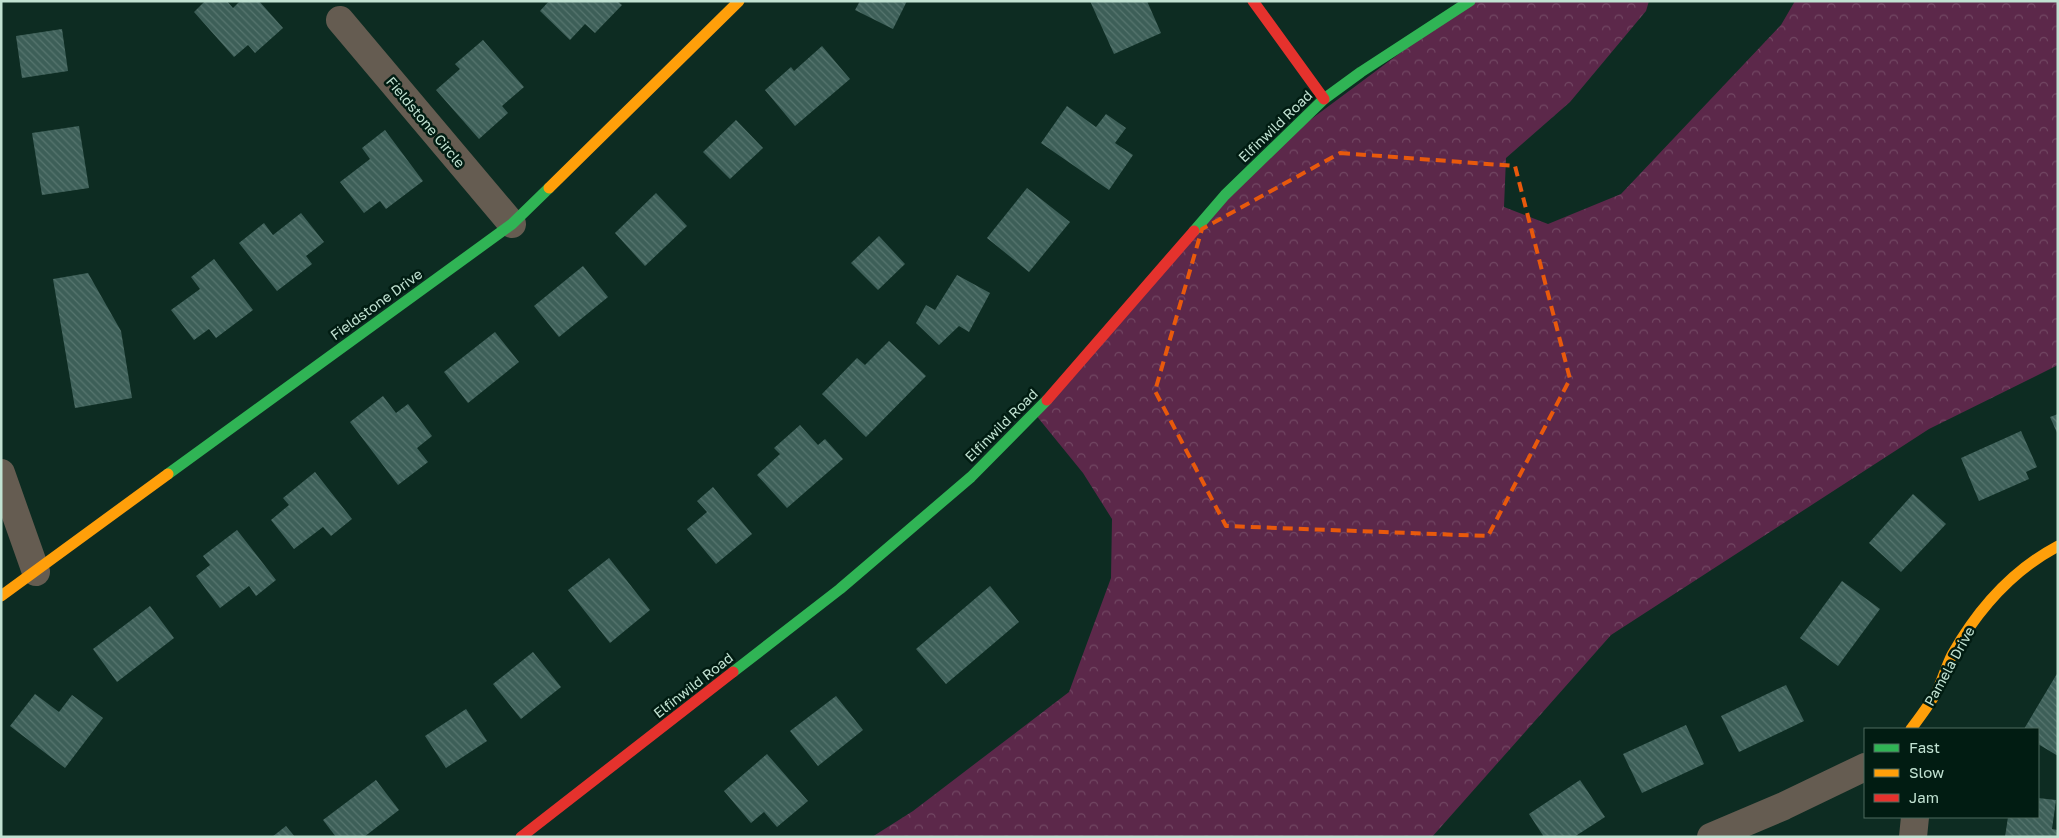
<svg xmlns="http://www.w3.org/2000/svg" width="2059" height="838" viewBox="0 0 2059 838" font-family="'Golos Text',sans-serif">
<style>
.forest{fill:url(#forest-crowns)}
.building{fill:url(#building-back-hatch)}
.lines{fill:none;stroke-linecap:round;stroke-linejoin:round}
.street{stroke:#655c51;stroke-width:28}
.fast{stroke:#30b455;stroke-width:11}
.slow{stroke:#ff9f0a;stroke-width:11}
.jam{stroke:#e5322d;stroke-width:11}
.marked{fill:none;stroke:#e8590c;stroke-width:4;stroke-dasharray:10 6;stroke-linejoin:round}
.labels{text-anchor:middle;dominant-baseline:central;stroke-width:5;stroke-linejoin:round;paint-order:stroke}
.street-label{font-size:14px;fill:#c1e2d2;stroke:#011c12}
</style>
<defs>
<pattern id="forest-crowns" width="20" height="18" patternUnits="userSpaceOnUse" patternTransform="scale(1.25)"><rect width="20" height="18" fill="#5c284a"/><path d="M2 6a3 3 0 1 1 6 0M12 15a3 3 0 1 1 6 0" fill="none" stroke="#724763"/></pattern>
<pattern id="building-back-hatch" width="6" height="6" patternUnits="userSpaceOnUse" patternTransform="scale(1.25)"><rect width="6" height="6" fill="#3d5f58"/><path d="M-1 5l2 2M0 0l6 6M5-1l2 2" fill="none" stroke="#57766f"/></pattern>
</defs>
<rect width="100%" height="100%" fill="#0d2c22"/>
<path class="forest" d="M1470,1H1649L1646,11L1570,102L1506,158L1504,207L1548,224L1621,194L1781,25L1795,1H2058V365L1929,429L1611,635L1432,837H872L913,811L1069,692L1111,578L1112,519L1083,473L1035,414L1271,149Z"/>
<g class="building">
<path d="M205,1H227L233,8L240,1H259L283,28L255,53L248,45L234,57L194,12Z"/>
<path d="M549,1H617L622,5L595,33L585,24L570,40L540,11Z"/>
<path d="M860,1H907L893,29L855,10Z"/>
<path d="M1090,1H1147L1161,33L1114,54Z"/>
<path d="M62,29L68,71L22,78L16,36Z"/>
<path d="M483,40L524,87L502,106L508,113L479,139L436,90L460,69L455,64Z"/>
<path d="M822,46L850,79L795,126L765,90L791,67L794,71Z"/>
<path d="M1067,106L1096,127L1106,114L1126,128L1115,143L1133,155L1109,190L1041,143Z"/>
<path d="M736,120L763,148L730,179L703,152Z"/>
<path d="M79,126L89,188L42,195L32,133Z"/>
<path d="M385,130L423,181L386,209L380,201L364,213L340,182L370,159L362,148Z"/>
<path d="M1027,188L1070,222L1029,272L987,238Z"/>
<path d="M656,193L687,226L645,266L615,233Z"/>
<path d="M301,213L324,242L306,256L312,264L277,291L239,243L264,223L273,235Z"/>
<path d="M879,236L905,264L878,290L851,263Z"/>
<path d="M214,259L253,310L216,338L209,329L194,340L171,310L200,289L191,277Z"/>
<path d="M583,266L608,297L559,337L534,306Z"/>
<path d="M88,273L121,331L132,398L75,408L53,279Z"/>
<path d="M957,275L990,293L969,332L959,326L939,345L916,323L926,305L935,310Z"/>
<path d="M495,332L519,362L468,403L444,372Z"/>
<path d="M889,341L926,376L866,437L822,394L857,358L865,365Z"/>
<path d="M383,396L396,413L408,404L432,436L417,448L428,462L398,485L350,422Z"/>
<path d="M2058,414V435L2050,417Z"/>
<path d="M800,425L818,445L825,439L843,459L787,508L757,475L780,454L774,448Z"/>
<path d="M2021,431L2037,467L2026,472L2029,479L1979,501L1961,458Z"/>
<path d="M315,472L352,519L331,536L323,527L294,549L271,520L289,505L283,498Z"/>
<path d="M713,487L752,534L716,564L687,529L707,512L697,501Z"/>
<path d="M1913,494L1946,524L1901,572L1869,543Z"/>
<path d="M237,530L276,580L256,596L249,586L220,608L196,576L210,565L203,556Z"/>
<path d="M609,558L650,610L610,643L568,590Z"/>
<path d="M1842,581L1880,609L1838,666L1800,638Z"/>
<path d="M990,586L1019,622L946,684L916,649Z"/>
<path d="M150,606L174,638L117,682L93,649Z"/>
<path d="M533,652L561,687L521,719L493,684Z"/>
<path d="M2058,672V756L2038,744V729H2024Z"/>
<path d="M1786,685L1804,721L1739,752L1721,716Z"/>
<path d="M35,694L59,712L72,695L103,718L65,768L10,726Z"/>
<path d="M836,696L863,730L818,766L790,731Z"/>
<path d="M466,709L487,741L446,768L425,736Z"/>
<path d="M1686,725L1704,764L1642,793L1623,754Z"/>
<path d="M767,754L808,801L777,827L764,812L751,823L724,791Z"/>
<path d="M376,780L399,810L364,837H336L323,820Z"/>
<path d="M1580,780L1605,817L1574,837H1544L1529,814Z"/>
<path d="M2038,798L2056,800L2052,829L2058,830V837H2005L2008,817H2038Z"/>
<path d="M286,826L295,837H272Z"/>
</g>
<g class="lines">
<g class="street">
<path d="M340,20L512,224"/>
<path d="M1,473L36,572"/>
<path d="M1711,837L1784,806L1865,767"/>
<path d="M1913,837L1915,817"/>
</g>
<g class="fast">
<path d="M1194,231L1225,195L1324,99L1361,72L1470,1"/>
<path d="M168,474L512,224L549,188"/>
<path d="M733,672L840,589L971,477L1047,400"/>
</g>
<g class="slow">
<path d="M549,188L739,1"/>
<path d="M1,596L168,474"/>
<path d="M1911,729C1920,717 1930,704 1937,691C1943,679 1946,667 1952,655C1978,609 2011,571 2058,546"/>
</g>
<g class="jam">
<path d="M1253,1L1324,99"/>
<path d="M1047,400L1194,231"/>
<path d="M521,837L733,672"/>
</g>
</g>
<path class="marked" d="M1340,153L1515,166L1570,379L1488,536L1226,526L1155,391L1202,229Z"/>
<g class="labels">
<g class="street-label">
<text transform="translate(426 122) rotate(50)">Fieldstone Circle</text>
<text transform="translate(1275 126) rotate(-44)">Elfinwild Road</text>
<text transform="translate(376 304) rotate(-36)">Fieldstone Drive</text>
<text transform="translate(1001 425) rotate(-45)">Elfinwild Road</text>
<text transform="translate(1949 666) rotate(-61)">Pamela Drive</text>
<text transform="translate(693 685) rotate(-38)">Elfinwild Road</text>
</g>
</g>
<rect width="2059" height="838" fill="none" stroke="#c1e2d2" stroke-width="5"/>
<rect x="1864" y="728" width="175" height="90" fill="#011c12" stroke="#4e6b5f"/>
<rect x="1874" y="744" width="25" height="8" fill="#30b455" stroke="#4e6b5f"/>
<text x="1909" y="753" font-size="15" fill="#c1e2d2">Fast</text>
<rect x="1874" y="769" width="25" height="8" fill="#ff9f0a" stroke="#4e6b5f"/>
<text x="1909" y="778" font-size="15" fill="#c1e2d2">Slow</text>
<rect x="1874" y="794" width="25" height="8" fill="#e5322d" stroke="#4e6b5f"/>
<text x="1909" y="803" font-size="15" fill="#c1e2d2">Jam</text>
</svg>
